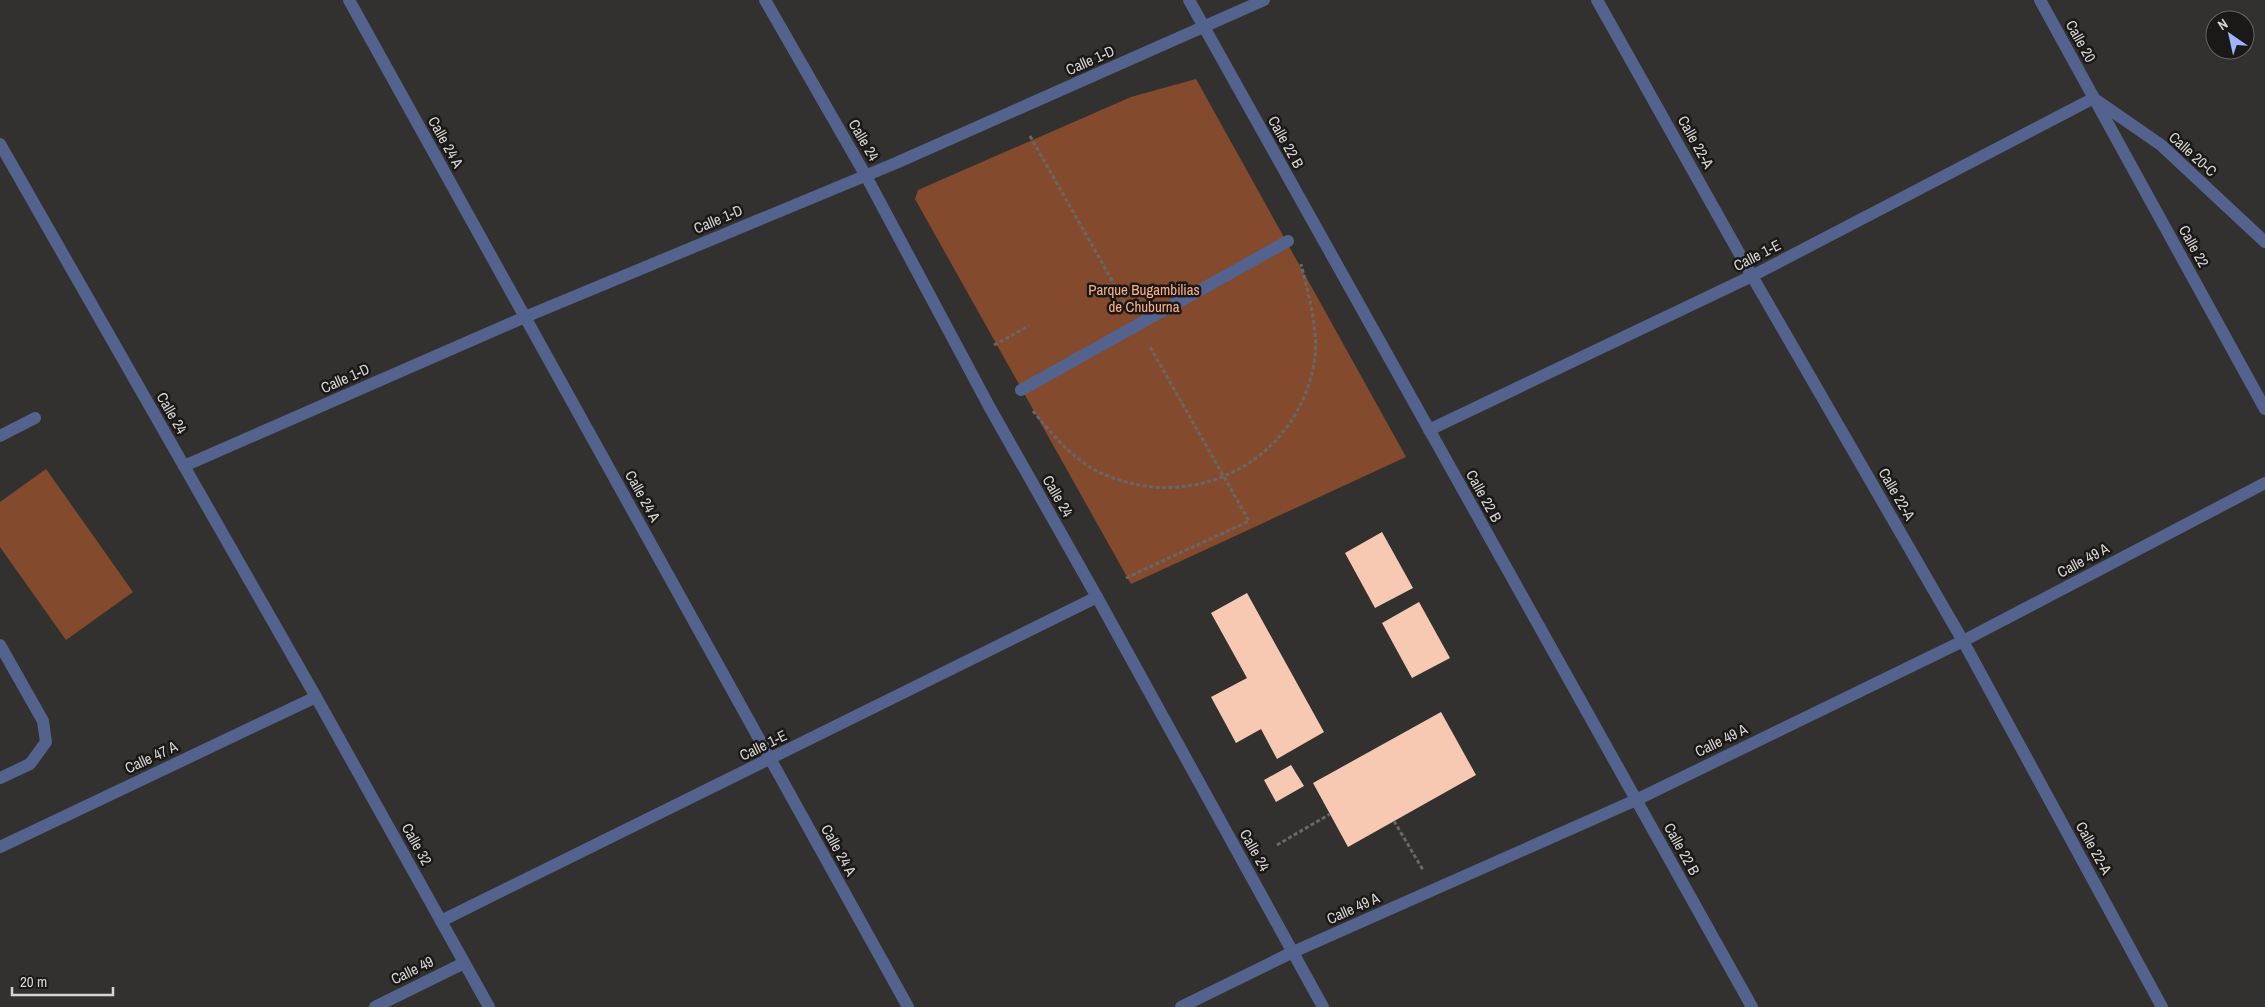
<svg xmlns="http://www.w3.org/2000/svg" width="2265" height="1007" viewBox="0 0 2265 1007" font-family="'Archivo Narrow',sans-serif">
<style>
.green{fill:#844a2d}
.building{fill:#f7c9b3}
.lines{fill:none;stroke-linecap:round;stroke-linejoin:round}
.path{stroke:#696766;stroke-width:3;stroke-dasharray:4 2.5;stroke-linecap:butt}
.minor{stroke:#54628e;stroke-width:12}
.labels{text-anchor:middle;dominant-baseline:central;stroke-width:5;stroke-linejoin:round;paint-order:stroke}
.street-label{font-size:15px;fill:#d7d5d4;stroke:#1a1918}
.park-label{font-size:15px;fill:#fbae88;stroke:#1a1918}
</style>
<rect width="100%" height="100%" fill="#33312f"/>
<g class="green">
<path d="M1196,79L1406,457L1131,584L915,199L918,190L1131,97Z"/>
<path d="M46,469L133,592L66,640L0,547V502Z"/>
</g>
<g class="building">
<path d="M1382,532L1413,588L1375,608L1345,553Z"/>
<path d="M1247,593L1324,732L1277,759L1261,729L1236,743L1211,697L1247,678L1211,613Z"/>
<path d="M1419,602L1450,658L1412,678L1382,623Z"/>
<path d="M1441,712L1476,775L1348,847L1313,783Z"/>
<path d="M1291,765L1304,786L1276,802L1264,780Z"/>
</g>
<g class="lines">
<g class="path">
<path d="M1030,136L1126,305"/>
<path d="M994,345L1029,326"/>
<path d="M1033,411C1052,434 1075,462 1103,474C1196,515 1301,459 1315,357C1318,328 1308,292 1301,264"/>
<path d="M1126,578L1249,521L1149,345"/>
<path d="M1394,821L1423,870"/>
<path d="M1277,845L1330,814"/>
</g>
<g class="minor">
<path d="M349,0L908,1007"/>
<path d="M765,0L866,176L990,408L1097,597L1323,1007"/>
<path d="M1189,0L1752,1007"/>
<path d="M1597,0L1752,276L1963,641L2162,1007"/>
<path d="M2040,0L2265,409"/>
<path d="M2096,100L2161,145L2265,242"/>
<path d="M0,144L316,697L489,1007"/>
<path d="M1021,390L1288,241"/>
<path d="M1429,430L1752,276L2094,98"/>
<path d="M0,436L35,418"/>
<path d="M184,466L525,317L896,163L1264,0"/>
<path d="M0,645L43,721L46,742L30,764L0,778"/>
<path d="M0,847L316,697"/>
<path d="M441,921L1097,597"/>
<path d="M375,1007L464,963"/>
<path d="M1181,1007L1293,952L1636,800L1963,641L2265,483"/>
</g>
</g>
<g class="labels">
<g class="street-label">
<text transform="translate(2081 41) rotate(61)">Calle 20</text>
<text transform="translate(1090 60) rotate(-24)">Calle 1-D</text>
<text transform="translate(864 140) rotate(60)">Calle 24</text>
<text transform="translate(446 142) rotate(61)">Calle 24 A</text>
<text transform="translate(1286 142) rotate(61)">Calle 22 B</text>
<text transform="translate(1696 142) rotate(61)">Calle 22-A</text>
<text transform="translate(2193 154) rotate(42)">Calle 20-C</text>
<text transform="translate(718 219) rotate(-23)">Calle 1-D</text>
<text transform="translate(2194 246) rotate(61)">Calle 22</text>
<text transform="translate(1757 255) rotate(-27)">Calle 1-E</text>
<text transform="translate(345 378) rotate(-24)">Calle 1-D</text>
<text transform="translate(172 413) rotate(60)">Calle 24</text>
<text transform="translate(1897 494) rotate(60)">Calle 22-A</text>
<text transform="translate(643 496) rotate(61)">Calle 24 A</text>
<text transform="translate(1058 496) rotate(60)">Calle 24</text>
<text transform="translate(1484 496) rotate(61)">Calle 22 B</text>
<text transform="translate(2083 560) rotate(-28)">Calle 49 A</text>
<text transform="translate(1721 740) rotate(-26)">Calle 49 A</text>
<text transform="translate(763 745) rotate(-26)">Calle 1-E</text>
<text transform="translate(151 757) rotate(-25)">Calle 47 A</text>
<text transform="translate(417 844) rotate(61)">Calle 32</text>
<text transform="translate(2094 848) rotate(61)">Calle 22-A</text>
<text transform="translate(1682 849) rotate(61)">Calle 22 B</text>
<text transform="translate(839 850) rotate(61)">Calle 24 A</text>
<text transform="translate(1255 850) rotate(61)">Calle 24</text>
<text transform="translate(1353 908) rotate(-24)">Calle 49 A</text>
<text transform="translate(412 970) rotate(-26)">Calle 49</text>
</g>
<g class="park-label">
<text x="1144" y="289">Parque Bugambilias<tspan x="1144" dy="17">de Chuburna</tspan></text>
</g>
</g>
<g transform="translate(2230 35) rotate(326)"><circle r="24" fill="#1a1918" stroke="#666463"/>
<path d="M0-4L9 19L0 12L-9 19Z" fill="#9db4fd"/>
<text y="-8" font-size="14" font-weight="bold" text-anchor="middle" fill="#d7d5d4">N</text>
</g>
<path d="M12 987v8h101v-8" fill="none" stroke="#d7d5d4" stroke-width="2.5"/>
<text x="20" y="987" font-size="15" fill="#d7d5d4" stroke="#1a1918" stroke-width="4" paint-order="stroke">20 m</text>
</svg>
